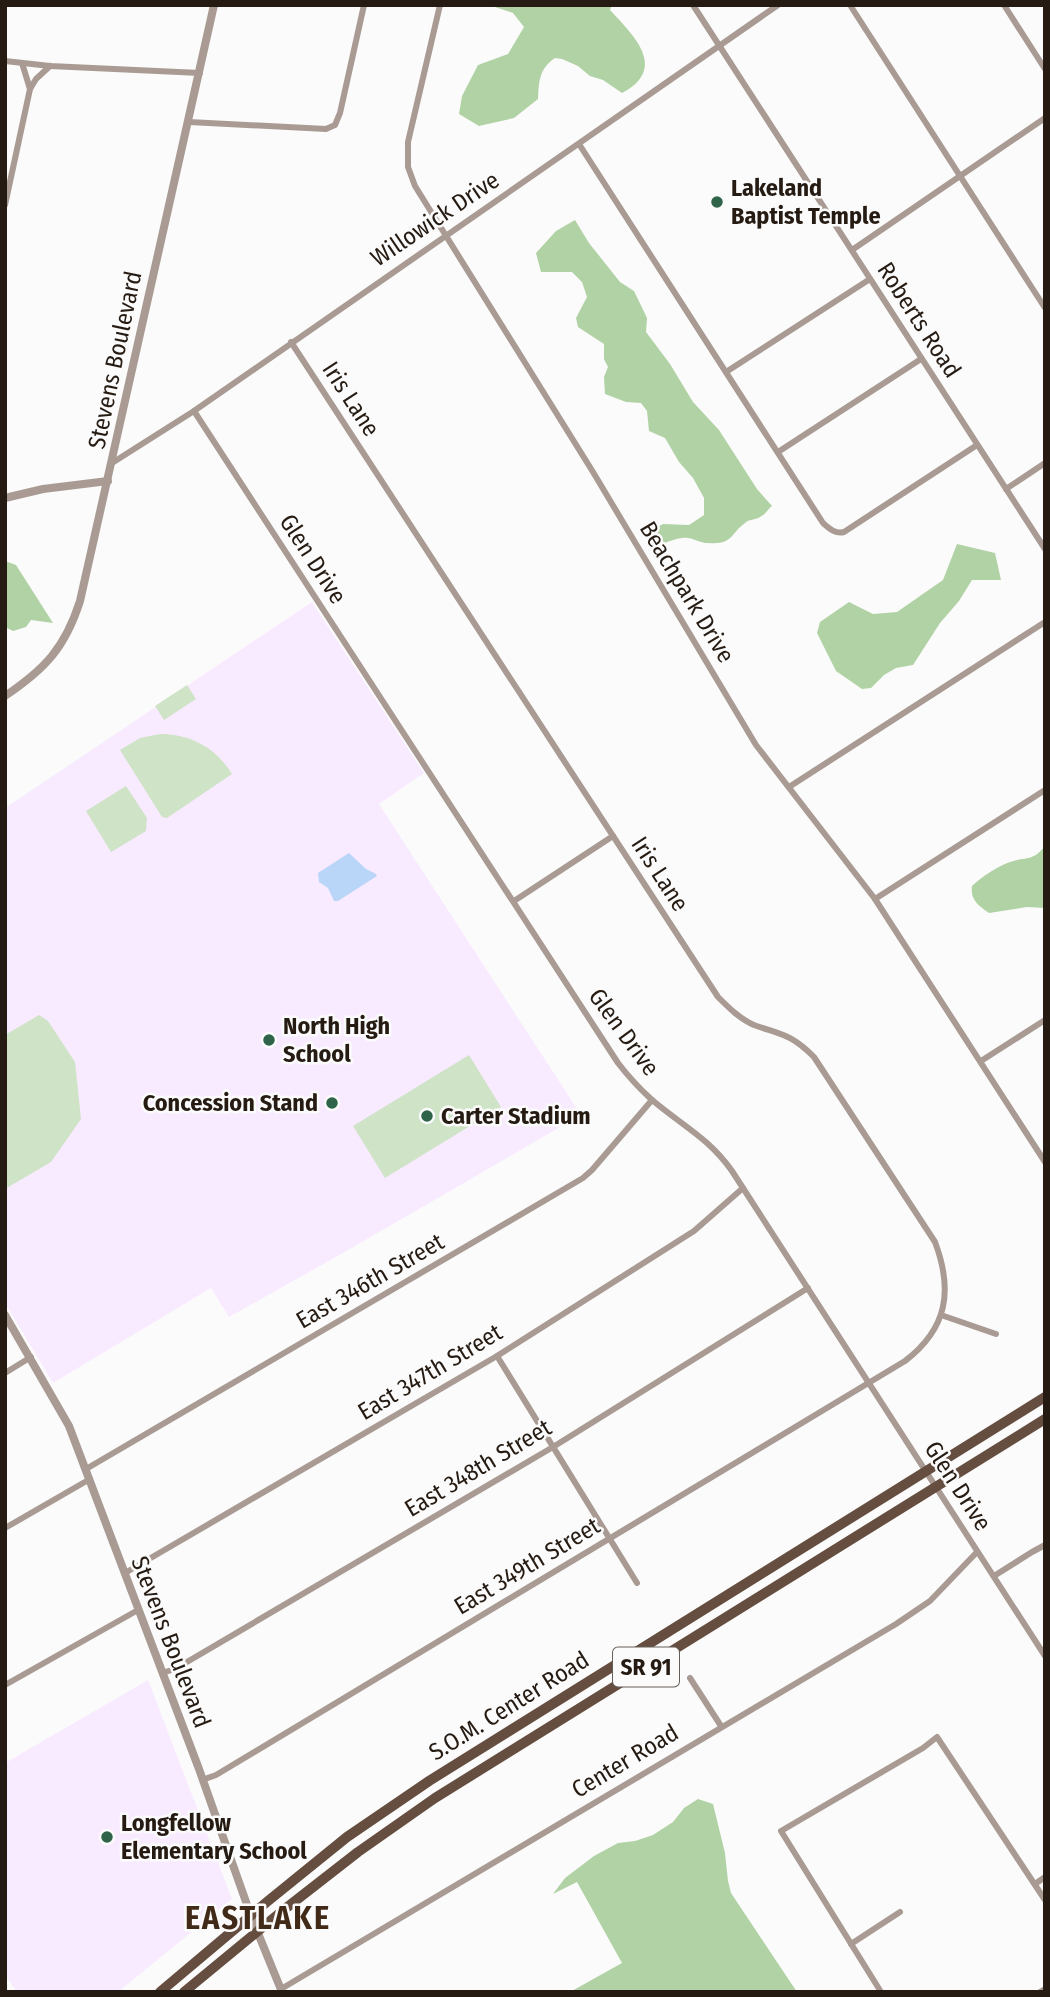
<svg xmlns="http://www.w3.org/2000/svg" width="1050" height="1997" viewBox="0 0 1050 1997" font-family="'Fira Sans Condensed',sans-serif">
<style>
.education{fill:#f9ebff}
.green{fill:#cfe3c7}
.forest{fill:#b1d2a4}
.water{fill:#b9d5f7}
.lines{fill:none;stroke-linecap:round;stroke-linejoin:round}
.minor{stroke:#a99b93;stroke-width:6}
.tertiary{stroke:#a99b93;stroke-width:8}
.primary{stroke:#654e40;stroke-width:10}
.poi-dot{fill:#2f644a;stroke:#fbfbfb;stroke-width:2.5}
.labels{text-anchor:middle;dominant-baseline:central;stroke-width:5;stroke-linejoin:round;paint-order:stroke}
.shield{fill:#fbfbfb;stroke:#655e59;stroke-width:2}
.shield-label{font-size:23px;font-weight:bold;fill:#251b13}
.poi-label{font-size:24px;font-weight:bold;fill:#251b13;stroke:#fbfbfb;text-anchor:start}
.street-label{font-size:24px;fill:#251b13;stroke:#fbfbfb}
.district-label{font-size:32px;font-weight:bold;letter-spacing:2px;fill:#412a18;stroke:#fbfbfb}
</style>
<rect width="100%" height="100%" fill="#fbfbfb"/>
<g class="education">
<path d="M312,602L424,773L379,804L581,1115L343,1253L229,1317L211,1288L53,1383L5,1303V808Z"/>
<path d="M148,1680L232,1899L118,1992H17L5,1975V1763Z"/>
</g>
<g class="green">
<path d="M187,685L196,699L164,720L155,706Z"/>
<path d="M160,734C191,734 216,748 232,774L167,818L162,817L120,750L140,738Z"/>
<path d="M126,786L147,818L146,831L111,852L86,811Z"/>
<path d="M39,1015L48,1021L75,1062L81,1119L51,1162L5,1189V1035Z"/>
<path d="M469,1055L501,1107L385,1178L353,1126Z"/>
</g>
<g class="forest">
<path d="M489,5H612L610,10C633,35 669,68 622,93L603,80L590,76L578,66L562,59L555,58C539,69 539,81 538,99L514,118L479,126L459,114L462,96L478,65L508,54L524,27L513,13Z"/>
<path d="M575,220L589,243L620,282L634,291L647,318L646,332L670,364L693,402L719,430L757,489L772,506C768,509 765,515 760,517C755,520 749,519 745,523C730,534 733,545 708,543C699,543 691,536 682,538C661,541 661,552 643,535L663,524L689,525L704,515V498L693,478L679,462L665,438L649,431L647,411L641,403L626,402L605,394L604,377L608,367L604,359V344L578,327L576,318L587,297L582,282L572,272H541L536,253L556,231Z"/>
<path d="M957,544L995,553L1001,580H972L959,601L940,623L913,665L896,668L884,675L871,688L862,689L836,671L817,633L820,622L849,602L873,614L897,612L943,580Z"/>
<path d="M5,561L16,565L53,623L31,620L26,627L13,631L5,627Z"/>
<path d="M1045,846V908L1027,907L989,913C978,906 970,899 972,886C983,876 996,867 1010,862C1028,856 1032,862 1045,846Z"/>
<path d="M698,1799L713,1804L725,1853L728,1881L731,1893L797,1992H570L622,1963L577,1882L553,1894L565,1878L594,1856L618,1843L635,1841L653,1835L673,1822L684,1808Z"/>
</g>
<path class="water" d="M349,853L366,869L376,874L377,876L338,901H334L328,888L319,882L318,873Z"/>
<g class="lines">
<g class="minor">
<path d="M440,5L408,142V167L415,186L593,472L756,745L875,899L1045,1162"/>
<path d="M693,5L1045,549"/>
<path d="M850,5L1045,308"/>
<path d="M1004,5L1045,69"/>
<path d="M5,61L50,66L200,73"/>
<path d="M22,63L30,89"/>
<path d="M189,122L326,129L335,125L340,113L364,5"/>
<path d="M579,144L823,523C830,529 835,534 844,532L977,445"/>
<path d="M5,205L30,89L36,79L50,66"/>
<path d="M852,250L1045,118"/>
<path d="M726,372L870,279"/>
<path d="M194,411L618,1063C628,1076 639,1088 651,1099C681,1125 708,1137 732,1171L1045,1656"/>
<path d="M778,452L921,359"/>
<path d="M112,463L194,411L778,5"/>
<path d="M1006,489L1045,463"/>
<path d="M789,787L1045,622"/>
<path d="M875,899L1045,790"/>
<path d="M514,901L613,836"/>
<path d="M981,1061L1045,1020"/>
<path d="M941,1315L996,1334"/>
<path d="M497,1356L637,1583"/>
<path d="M5,1373L31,1357"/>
<path d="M86,1469L583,1178L592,1170L652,1100"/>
<path d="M5,1528L90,1479"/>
<path d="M125,1573L497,1356L694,1231L743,1188"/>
<path d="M994,1576L1032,1552L1045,1545"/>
<path d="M162,1673L175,1669L553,1447L808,1288"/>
<path d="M690,1678L721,1726"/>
<path d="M5,1685L138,1610"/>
<path d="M202,1780L216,1775L905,1361C948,1328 953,1290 935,1242L814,1057C791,1034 782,1035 754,1025C740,1019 729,1008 718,997L291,342"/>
<path d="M1035,1884L1045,1877"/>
<path d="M851,1944L900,1912"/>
<path d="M281,1989L896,1624L930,1601L977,1552"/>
<path d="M881,1992L781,1831L923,1748L937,1737L1045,1900"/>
<path d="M1040,1992L1045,1989"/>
</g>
<g class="tertiary">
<path d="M5,498L43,489L108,481"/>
<path d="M5,696C45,669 65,648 80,601L214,5"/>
<path d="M5,1315L69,1426L199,1769L251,1916L282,1992"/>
</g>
<g class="primary">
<path d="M160,1992L268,1901L347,1837L429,1781L1045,1397"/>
<path d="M184,1992L281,1912L358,1852L435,1798L1045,1419"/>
</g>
</g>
<g class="poi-dot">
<circle cx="717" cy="202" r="7"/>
<circle cx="269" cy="1040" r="7"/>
<circle cx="332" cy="1103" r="7"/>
<circle cx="427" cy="1116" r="7"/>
<circle cx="107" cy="1837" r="7"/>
</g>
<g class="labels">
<rect class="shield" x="613" y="1647.5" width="66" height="39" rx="5"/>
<g class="shield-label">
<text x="646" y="1667">SR 91</text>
</g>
<g class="poi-label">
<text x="731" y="188">Lakeland<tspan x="731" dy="28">Baptist Temple</tspan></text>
<text x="283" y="1026">North High<tspan x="283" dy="28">School</tspan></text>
<text x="318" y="1103" text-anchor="end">Concession Stand</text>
<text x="441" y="1116">Carter Stadium</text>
<text x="121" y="1823">Longfellow<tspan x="121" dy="28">Elementary School</tspan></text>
</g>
<g class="street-label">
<text transform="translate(435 219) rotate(-34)">Willowick Drive</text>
<text transform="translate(919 320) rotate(57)">Roberts Road</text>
<text transform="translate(115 360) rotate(-78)">Stevens Boulevard</text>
<text transform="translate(351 399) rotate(57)">Iris Lane</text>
<text transform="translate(313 559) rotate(57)">Glen Drive</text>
<text transform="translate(687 592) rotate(59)">Beachpark Drive</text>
<text transform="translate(660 874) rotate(57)">Iris Lane</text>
<text transform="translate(624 1032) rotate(54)">Glen Drive</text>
<text transform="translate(370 1281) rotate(-30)">East 346th Street</text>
<text transform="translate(430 1372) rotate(-31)">East 347th Street</text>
<text transform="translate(478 1468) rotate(-31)">East 348th Street</text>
<text transform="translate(958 1486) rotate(57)">Glen Drive</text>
<text transform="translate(527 1566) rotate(-31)">East 349th Street</text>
<text transform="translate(171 1642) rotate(69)">Stevens Boulevard</text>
<text transform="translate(509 1706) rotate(-32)">S.O.M. Center Road</text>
<text transform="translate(625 1761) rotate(-31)">Center Road</text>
</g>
<g class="district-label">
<text x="258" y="1918">EASTLAKE</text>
</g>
</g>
<rect width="1050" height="1997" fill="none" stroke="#251b13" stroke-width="14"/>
</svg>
